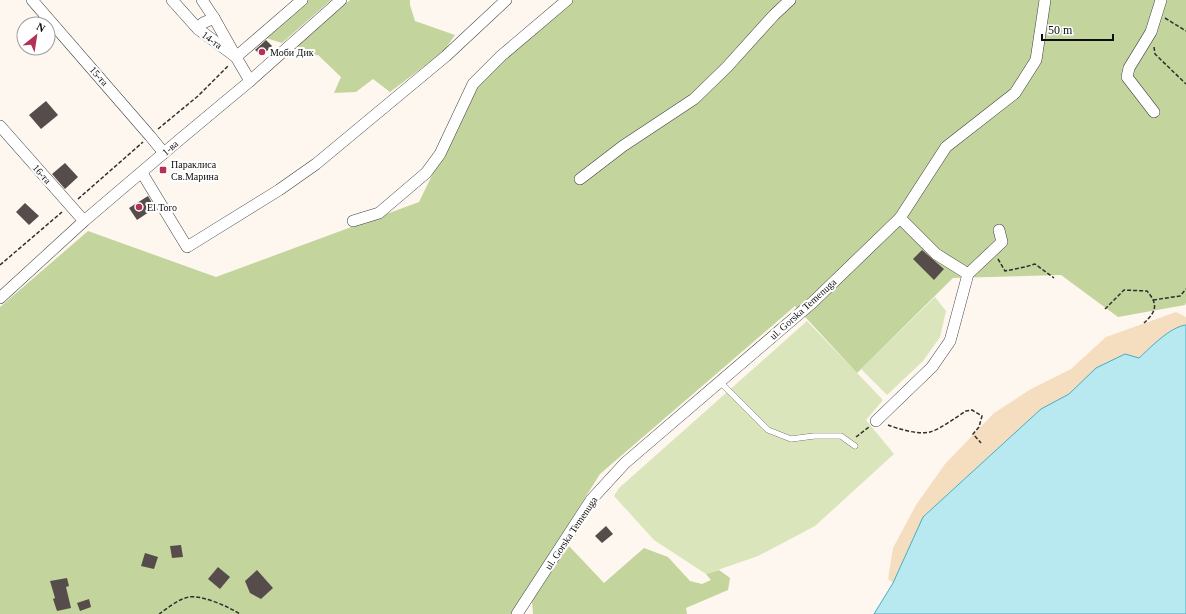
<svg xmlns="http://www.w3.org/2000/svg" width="1186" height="614" viewBox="0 0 1186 614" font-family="'Times New Roman',serif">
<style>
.green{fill:#dbe5bb}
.forest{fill:#c3d59c}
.sand{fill:#f5ddbf}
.water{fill:#b8e9f1;stroke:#45adc2}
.building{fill:#554c4b}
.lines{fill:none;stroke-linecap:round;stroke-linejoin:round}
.service-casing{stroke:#404040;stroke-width:6}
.minor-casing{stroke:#404040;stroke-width:12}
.path{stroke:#2f2f2f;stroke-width:1.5;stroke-dasharray:4 2;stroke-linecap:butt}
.service{stroke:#fff;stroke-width:5.5}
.minor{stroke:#fff;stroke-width:11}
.poi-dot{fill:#b23155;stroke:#fff;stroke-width:1.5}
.labels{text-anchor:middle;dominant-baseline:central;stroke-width:4;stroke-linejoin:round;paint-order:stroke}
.street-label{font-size:10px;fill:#0d0d0d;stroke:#fff}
.poi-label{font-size:10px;fill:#0d0d0d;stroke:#fff;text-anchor:start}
</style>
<rect width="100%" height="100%" fill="#fef7ef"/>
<g class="green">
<path d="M935,297L946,311L940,337L923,361L887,395L861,369Z"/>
<path d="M807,321L883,400L866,420L894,454L815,526L758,556L706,574L654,540L614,496L619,488Z"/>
</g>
<g class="forest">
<path d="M304,0H331L282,43L266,38Z"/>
<path d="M350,0H410V5L415,21L455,35L443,52L390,92L373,79L356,92L334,93L341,77L318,55L304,57L298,46Z"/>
<path d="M572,0H1186V303L1185,305L1118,317L1061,275L953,278L857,373L795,306L600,474L511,614H0V307L88,231L216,277L419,202L476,85L534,31Z"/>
<path d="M569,546L604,583L644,548L668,557L690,581L702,584L711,580L706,574L719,570L730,578L728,590L686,608L687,614H533L532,601Z"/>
</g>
<path class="sand" d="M1176,312L1186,317V325C1170,327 1151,347 1139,358L1125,354L1097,368L1069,394L1041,409L923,517L893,583L888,579L893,548L916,505L945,464L994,413L1031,389L1071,369L1106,337Z"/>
<path class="water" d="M1186,325V614H874L893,583L923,517L1041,409L1069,394L1096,368L1125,354L1139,358C1151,347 1170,327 1186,325Z"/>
<g class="building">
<path d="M266,40L272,46L262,56L255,50Z"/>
<path d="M46,101L58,115L41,129L29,115Z"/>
<path d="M65,163L78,177L65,189L52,174Z"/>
<path d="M148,196L155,208L137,220L129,208Z"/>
<path d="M25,203L39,216L29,225L16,212Z"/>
<path d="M922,250L944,269L934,280L913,259Z"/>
<path d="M606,526L613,534L602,543L595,536Z"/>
<path d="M181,545L183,557L172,558L170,546Z"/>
<path d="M145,553L158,557L154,569L141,566Z"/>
<path d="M218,567L230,577L220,589L208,579Z"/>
<path d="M257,570L273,588L261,599L250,593L245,581Z"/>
<path d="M67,578L69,586L66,587L71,608L57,611L53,599L55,598L50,581Z"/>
<path d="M89,599L91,607L80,611L77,603Z"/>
</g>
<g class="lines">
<defs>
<path id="service" d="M721,381L724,386L768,430L791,439L814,436H841L855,446"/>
<g id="minor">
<path d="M32,0L150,136L164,153"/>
<path d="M172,0L198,29L236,57L250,81"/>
<path d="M202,0L214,18L236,57L302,0"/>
<path d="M198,29L203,23L214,18"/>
<path d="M1154,112L1127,77L1129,68L1151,32L1161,0"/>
<path d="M0,126L84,221"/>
<path d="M142,173L187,247L279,190L316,164L446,56L506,0"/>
<path d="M580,179L623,146L694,99L727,67L774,15L790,0"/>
<path d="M900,218L936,254L968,274"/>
<path d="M353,221L379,213L426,173L440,154L473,84L501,56L567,0"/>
<path d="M0,298L84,221L178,141L250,81L341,0"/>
<path d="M876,421L932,367L950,341L968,274L1002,242L999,230"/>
<path d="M517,614L591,500L625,463L813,302L900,218L946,147L1015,93L1036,60L1045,0"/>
</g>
</defs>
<use href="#service" class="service-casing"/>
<use href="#minor" class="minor-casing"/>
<g class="path">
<path d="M1165,18L1186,31"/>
<path d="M1154,47L1155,54L1186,84"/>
<path d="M158,129L198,96L229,65"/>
<path d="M78,199L143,142"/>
<path d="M998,259L1005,271L1025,267L1035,264L1054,278"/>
<path d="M0,265L62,212"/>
<path d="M1153,300L1180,296L1186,289"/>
<path d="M1105,309L1124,290L1147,291C1158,304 1157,311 1144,323"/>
<path d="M888,425C899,429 918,435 930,432C941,429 956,417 966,411L972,410L982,416L979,427L973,434L981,443"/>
<path d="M856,437L869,427"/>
<path d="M159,614C168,608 178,599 189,597C203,595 229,607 240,614"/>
</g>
<use href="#service" class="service"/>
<use href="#minor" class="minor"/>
</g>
<g class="poi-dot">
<circle cx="262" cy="52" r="4"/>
<rect x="159" y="166" width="8" height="8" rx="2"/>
<circle cx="139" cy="207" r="4"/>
</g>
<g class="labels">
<g class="street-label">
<text transform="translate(212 40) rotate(36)">14-та</text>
<text transform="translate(99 76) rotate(49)">15-та</text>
<text transform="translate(170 148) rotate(-41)">1-ва</text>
<text transform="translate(42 174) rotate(49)">16-та</text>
<text transform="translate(803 309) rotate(-42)">ul. Gorska Temenuga</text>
<text transform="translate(571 533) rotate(-56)">ul. Gorska Temenuga</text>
</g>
<g class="poi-label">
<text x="270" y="52">Моби Дик</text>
<text x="171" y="164">Параклиса<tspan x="171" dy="12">Св.Марина</tspan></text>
<text x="147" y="207">El Toro</text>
</g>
</g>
<g transform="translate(36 36) rotate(30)"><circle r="19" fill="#ffffff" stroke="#9e9e9e"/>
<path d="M0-3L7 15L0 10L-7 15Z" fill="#b23155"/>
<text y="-6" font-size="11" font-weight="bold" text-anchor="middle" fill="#0d0d0d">N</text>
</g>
<path d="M1042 34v6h71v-6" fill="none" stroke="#0d0d0d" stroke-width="2"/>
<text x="1048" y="34" font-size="12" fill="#0d0d0d" stroke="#ffffff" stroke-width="3" paint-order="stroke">50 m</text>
</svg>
